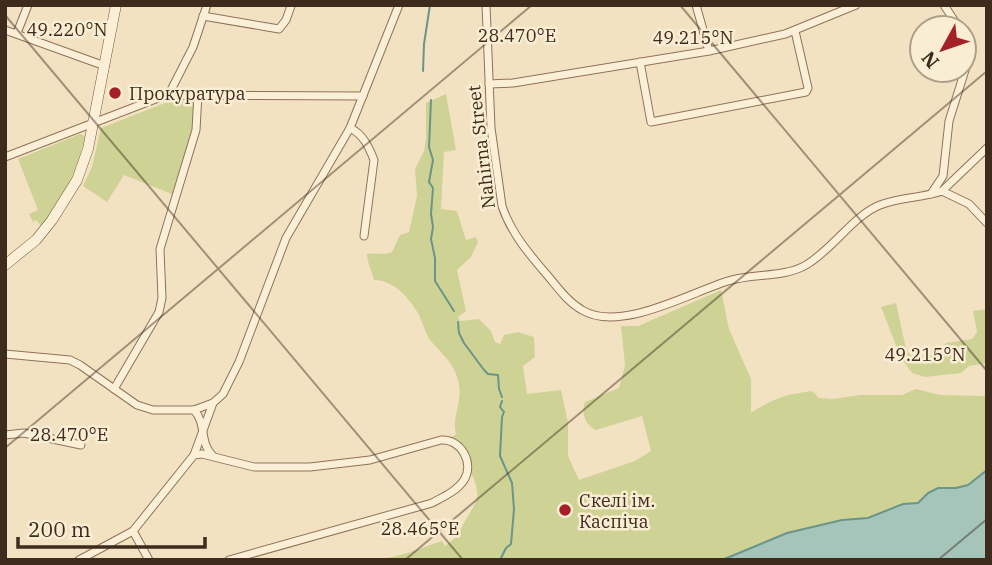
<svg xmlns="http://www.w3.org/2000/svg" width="992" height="565" viewBox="0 0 992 565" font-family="'IBM Plex Serif',serif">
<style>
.green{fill:#ced395}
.water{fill:#a5c5ba;stroke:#6a9588;stroke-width:2}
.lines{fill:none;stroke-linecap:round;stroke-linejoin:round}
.stream{stroke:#6a9588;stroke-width:2}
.street-casing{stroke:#8f7257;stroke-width:9}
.secondary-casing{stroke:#71533a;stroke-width:11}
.street{stroke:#fcefd7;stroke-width:7}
.secondary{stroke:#fcefd7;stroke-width:10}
.ticks{fill:none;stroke:#3e2b1d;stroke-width:2;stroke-opacity:0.45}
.poi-dot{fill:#a52027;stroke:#f9edd3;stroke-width:2.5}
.labels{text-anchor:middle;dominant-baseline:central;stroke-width:5;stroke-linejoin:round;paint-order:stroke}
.poi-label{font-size:18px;fill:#3e2b1d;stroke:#f9edd3;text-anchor:start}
.street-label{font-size:18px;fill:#3e2b1d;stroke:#f9edd3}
.ticks-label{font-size:18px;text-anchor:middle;fill:#3e2b1d;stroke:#f9edd3;stroke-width:5;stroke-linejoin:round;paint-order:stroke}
</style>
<rect width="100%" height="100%" fill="#f3e2c2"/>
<g class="green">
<path d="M446,94L456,150L444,152L441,209L457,211L466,240L476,237L478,242L471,257L457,270L466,311L458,317L460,321L479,319L491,331L495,342L500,344L504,335L518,332L534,337L535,357L523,366L527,394L561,390L568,423V456L579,480L635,461L651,451L642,416L596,430C585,425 581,413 585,402L619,388L625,365L621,326H638L721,290L729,329L751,379V413C771,399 787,394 812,391L819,398L833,399L860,395H902L916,389L940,395L987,396V476L977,478L962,487L948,488L918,503L903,504L873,517L842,520L787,533L722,560H379L404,554L442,541L445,546C456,539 459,533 465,521C469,514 476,504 477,497C480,481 459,451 450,439L456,434C451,417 464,401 458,380C454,363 441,353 430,340C425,333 423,323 419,315C410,299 394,280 374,280C372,271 367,263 367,254C378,252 381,256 392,252L400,235L409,232L417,196L415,169L424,151L426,138V103Z"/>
<path d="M197,99L195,129L177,196L124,175L107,202L83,186L92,167L101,128L165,103Z"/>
<path d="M80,134L85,136C79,163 69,189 52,210L54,213L42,227L36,220L33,222L29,214L38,210L18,159Z"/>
<path d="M896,303L906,349L911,356C927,359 936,356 946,343L972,339L977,332L973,311L987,309V363L969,366L961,373L925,377L912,373L901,358L881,307Z"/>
</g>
<path class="water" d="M987,470V560H722L787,533L842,520L868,518L903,504L918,503L928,493L938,488H956L968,485Z"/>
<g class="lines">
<g class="stream">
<path d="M423,71L424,44L430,5"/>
<path d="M431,100L429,147L433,160L429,182L433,188L431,214L433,227L431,239L435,258V281L454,311"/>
<path d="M458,322L459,333L464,343L484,370L488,374L498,375L499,389L502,397"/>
<path d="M500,560L506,548L511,544L514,509L512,483L500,456L502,417L504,412L500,407L502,401"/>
</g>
<defs>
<g id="street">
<path d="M486,5L491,128L502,206C511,233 529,254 548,276C558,288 568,302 582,310C620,333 689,293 728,281C753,273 784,278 806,265C832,250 854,215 880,205C900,197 922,198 942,191L969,204L987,223"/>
<path d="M696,5L709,51"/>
<path d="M944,5L959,28"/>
<path d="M203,16L279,29L286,20L291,6"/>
<path d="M5,30L105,66"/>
<path d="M17,33L28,5"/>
<path d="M640,62L651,122L806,92L808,88L795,31"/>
<path d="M489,84L513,83L709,51L785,34L856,5"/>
<path d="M169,94L193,47L207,5"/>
<path d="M350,128C363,134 369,147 374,160L364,236"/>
<path d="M5,157L166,95L363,96"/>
<path d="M942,191L987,148"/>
<path d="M931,194L943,176L949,121L972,48L964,37"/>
<path d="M5,354L70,360L80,365L137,405L153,410H194L213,403L223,394L239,362L286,238L350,128L399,5"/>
<path d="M114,389L159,312L162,298L160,249L196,130L198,94"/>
<path d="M194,410C207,424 199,443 213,456"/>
<path d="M5,435L24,433L81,445"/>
<path d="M194,455L213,403"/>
<path d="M133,531L149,560"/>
<path d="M79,560L133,531L194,455L202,454L254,467H310L370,460L441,440C460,438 475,463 464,480C457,491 443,497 432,503L229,560"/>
</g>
<path id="secondary" d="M5,265L36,240L52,220L77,180L88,149L116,5"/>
</defs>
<use href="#street" class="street-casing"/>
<use href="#secondary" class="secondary-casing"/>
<use href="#street" class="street"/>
<use href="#secondary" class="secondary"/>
</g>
<path class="ticks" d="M680,5L987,371M5,15L463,560M5,448L532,5M405,560L987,71M938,560L987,519"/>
<g class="poi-dot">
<circle cx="115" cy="93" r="7"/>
<circle cx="565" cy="510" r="7"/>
</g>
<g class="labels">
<g class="poi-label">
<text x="129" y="93">Прокуратура</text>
<text x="579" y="500">Скелі ім.<tspan x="579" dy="21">Каспіча</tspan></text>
</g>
<g class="street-label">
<text transform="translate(481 147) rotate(-97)">Nahirna Street</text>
</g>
</g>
<g class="ticks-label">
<text x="67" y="36">49.220°N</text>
<text x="517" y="42">28.470°E</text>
<text x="693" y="44">49.215°N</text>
<text x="925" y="361">49.215°N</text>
<text x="69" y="441">28.470°E</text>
<text x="420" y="535">28.465°E</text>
</g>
<rect width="992" height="565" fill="none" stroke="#3e2b1d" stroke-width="14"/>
<g transform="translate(943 49) rotate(230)"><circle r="33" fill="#f9edd3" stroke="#ae9f8a" stroke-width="2"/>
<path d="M0-5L12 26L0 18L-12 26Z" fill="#a52027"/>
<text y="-10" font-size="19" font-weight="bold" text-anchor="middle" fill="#3e2b1d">N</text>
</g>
<path d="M18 537v10h187v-10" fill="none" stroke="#3e2b1d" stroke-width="3.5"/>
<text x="28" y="537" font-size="21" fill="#3e2b1d" stroke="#f9edd3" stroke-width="5" paint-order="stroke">200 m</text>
</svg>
